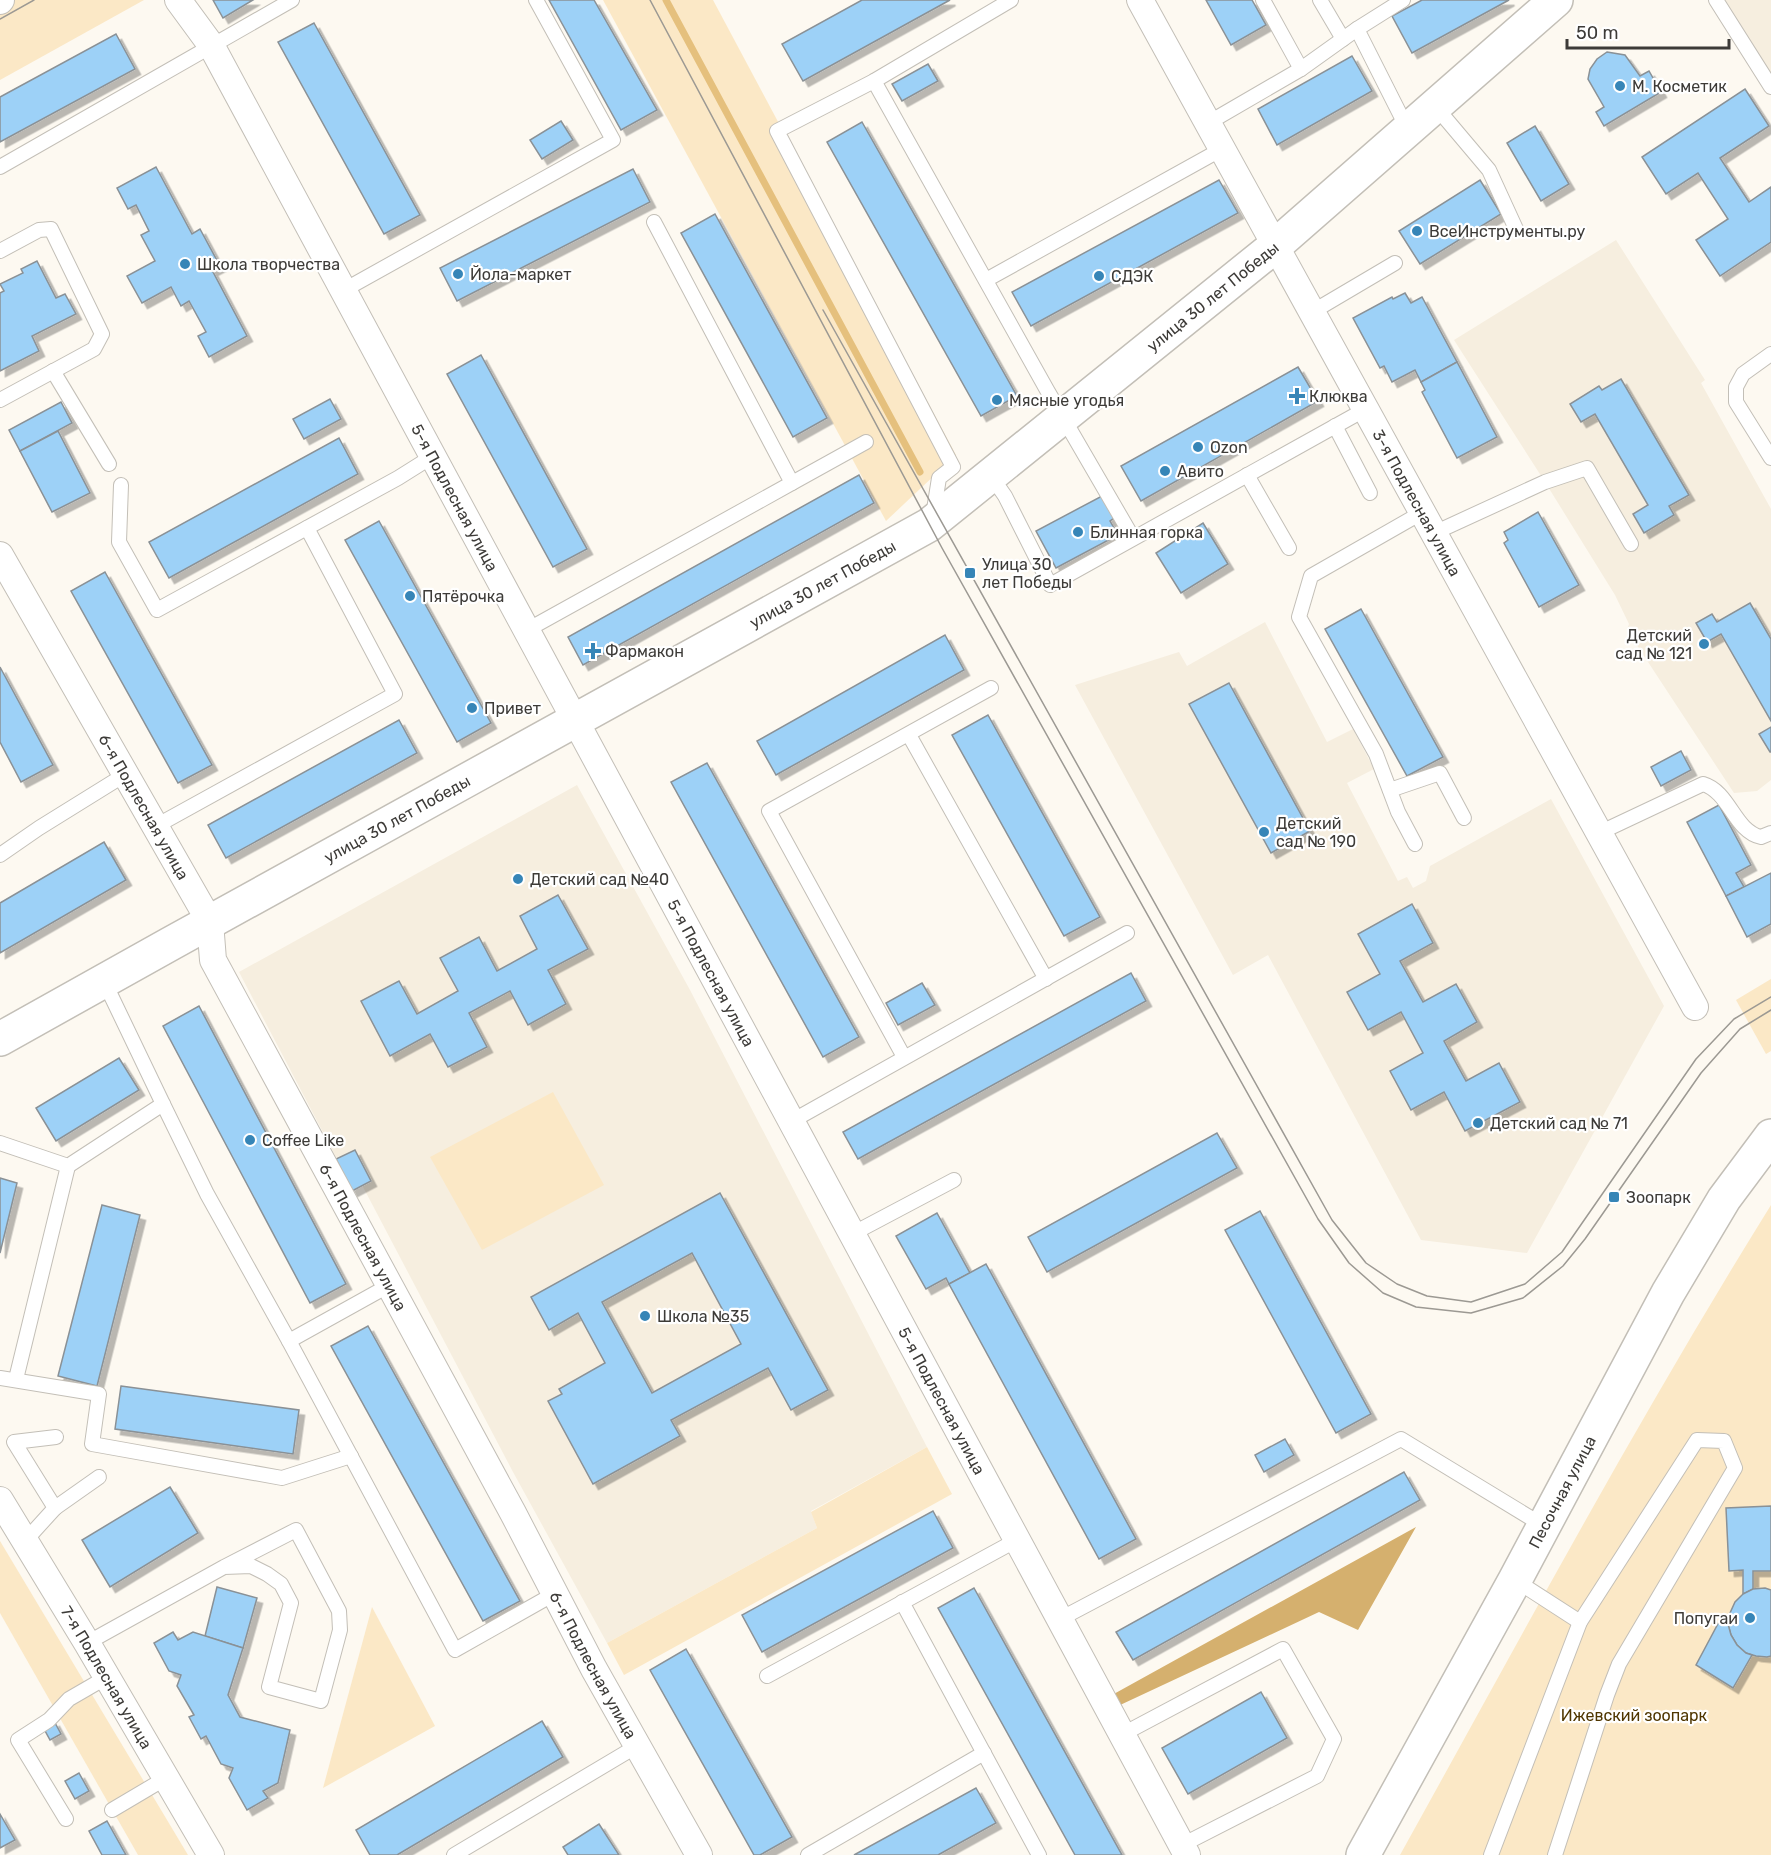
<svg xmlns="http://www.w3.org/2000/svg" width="1771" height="1855" viewBox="0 0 1771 1855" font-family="Rubik,sans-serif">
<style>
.built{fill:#f6eedf}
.green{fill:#fbe8c6}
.forest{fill:#d5b06e}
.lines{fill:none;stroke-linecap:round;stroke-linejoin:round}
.stream{stroke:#e5c07d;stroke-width:7}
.building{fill:#9dd1f7;stroke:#8a9196;stroke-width:1.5;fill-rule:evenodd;filter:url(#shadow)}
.lane-casing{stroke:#c3bfb7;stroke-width:16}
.street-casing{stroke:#c3bfb7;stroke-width:28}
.secondary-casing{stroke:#c3bfb7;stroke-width:36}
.primary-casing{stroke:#c3bfb7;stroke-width:36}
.lane{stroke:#fff;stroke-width:14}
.street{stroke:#fff;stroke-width:26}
.secondary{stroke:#fff;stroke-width:33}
.primary{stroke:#fff;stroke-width:33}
.tram{stroke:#9c9993;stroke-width:1.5}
.poi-dot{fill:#3685b7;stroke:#fff;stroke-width:2}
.labels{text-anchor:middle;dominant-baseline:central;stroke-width:4.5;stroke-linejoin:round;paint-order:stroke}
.poi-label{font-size:16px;fill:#3d3b38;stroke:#fff;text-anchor:start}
.street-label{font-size:16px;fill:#3d3b38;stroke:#fff}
.park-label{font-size:16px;fill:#4f3600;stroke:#fff}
</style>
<defs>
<filter id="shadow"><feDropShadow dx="5.5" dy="5.5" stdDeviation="0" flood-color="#0004"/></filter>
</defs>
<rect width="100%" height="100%" fill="#fdf9f1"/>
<g class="built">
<path d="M1725,0H1771V74Z"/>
<path d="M1616,240L1705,380L1701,383L1771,509V780L1757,791L1734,793L1627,630L1629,624L1615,595L1545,482L1454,340Z"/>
<path d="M1265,622L1327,742L1353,729L1374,769L1347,783L1398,881L1407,877L1413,888L1426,881L1430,866L1551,799L1664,1006L1527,1253L1421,1240L1268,955L1233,975L1075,685L1179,652L1187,666Z"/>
<path d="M577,785L690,990L927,1447L811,1511L817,1528L607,1643L513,1472L362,1185L370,1181L355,1150L337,1159L239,972Z"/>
</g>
<g class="green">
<path d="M0,0H144L0,80Z"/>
<path d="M603,0H713L956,455L886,521Z"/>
<path d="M1771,979V1051L1766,1054L1736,1000Z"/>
<path d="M553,1092L604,1185L482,1250L430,1157Z"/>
<path d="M1771,1205V1855H1400C1521,1637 1639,1417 1771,1205Z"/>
<path d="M927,1447L952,1494L624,1675L607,1643L817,1528L811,1512Z"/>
<path d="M0,1541L188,1855H138L0,1613Z"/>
<path d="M372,1607L435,1726L323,1788Z"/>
</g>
<path class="forest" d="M1416,1527L1358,1630L1319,1612L1118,1706L1112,1695Z"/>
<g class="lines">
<path class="stream" d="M666,0L920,472"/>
</g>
<g class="building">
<path d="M213,0H253L223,18Z"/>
<path d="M549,0H594L657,110L621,130Z"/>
<path d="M862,0H950L803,81L782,44Z"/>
<path d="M1206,0H1252L1266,25L1231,45Z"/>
<path d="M1422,0H1509L1412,53L1392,16Z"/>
<path d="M314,23L420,215L384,234L278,42Z"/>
<path d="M116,34L135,69L0,142V97Z"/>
<path d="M1607,52L1625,55L1640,76L1649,71L1661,92L1604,126L1596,112L1604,107L1588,79L1590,69L1597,59Z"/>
<path d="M1352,56L1372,91L1277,145L1258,109Z"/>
<path d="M928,64L938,81L902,101L892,84Z"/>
<path d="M1745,89L1769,126L1720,158L1749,202L1771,187V242L1720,276L1696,240L1728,219L1698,173L1666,194L1642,157Z"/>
<path d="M561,121L573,140L542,159L530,140Z"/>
<path d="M862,122L1017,396L981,416L827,142Z"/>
<path d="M1535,126L1569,184L1541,201L1507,143Z"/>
<path d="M156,167L192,234L200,229L220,266L212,270L247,336L209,357L198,336L206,332L189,301L181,306L171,287L142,303L127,276L155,261L141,235L149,231L136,205L128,209L117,188Z"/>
<path d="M633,169L650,202L457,301L440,268Z"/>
<path d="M1219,180L1238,213L1031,326L1012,292Z"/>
<path d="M1480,180L1501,214L1420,264L1399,231Z"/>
<path d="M715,214L827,418L793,437L681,233Z"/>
<path d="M37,261L56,298L65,294L76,314L32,336L39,351L0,371V293L4,291L0,284L23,273L21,269Z"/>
<path d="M1405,293L1411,303L1422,297L1457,362L1421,382L1415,370L1392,382L1384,366L1380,368L1353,318L1392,297L1393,299Z"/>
<path d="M481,355L587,549L553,567L447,374Z"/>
<path d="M1457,362L1497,437L1457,458L1422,392L1425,390L1421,382Z"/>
<path d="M1298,367L1318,401L1141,501L1121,466Z"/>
<path d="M1621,379L1689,495L1669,506L1674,515L1644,533L1633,514L1648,505L1595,414L1581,422L1570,404L1599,386L1602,390Z"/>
<path d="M330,399L341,419L304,439L293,419Z"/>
<path d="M61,402L72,423L20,451L9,430Z"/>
<path d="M58,431L90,493L52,512L20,451Z"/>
<path d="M339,438L358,474L169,578L149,542Z"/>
<path d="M859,475L874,503L583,665L568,637Z"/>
<path d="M1102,496L1114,518L1110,521L1118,535L1056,568L1036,531Z"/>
<path d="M1538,512L1579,585L1539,607L1504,543L1508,540L1504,532Z"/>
<path d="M379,521L491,723L457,742L345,540Z"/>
<path d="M1203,523L1228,564L1181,593L1156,553Z"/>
<path d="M105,572L212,765L178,783L71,591Z"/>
<path d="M1750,603L1771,639V721L1721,634L1707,642L1696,623L1712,614L1717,622Z"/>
<path d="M1361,609L1443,757L1407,776L1325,629Z"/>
<path d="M945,635L964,670L776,775L757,741Z"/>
<path d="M0,667L53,765L21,782L0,742Z"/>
<path d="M1229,683L1310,831L1271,853L1189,704Z"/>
<path d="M988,715L1100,917L1064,936L952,735Z"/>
<path d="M399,720L417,753L226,858L208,825Z"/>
<path d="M1771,727V752H1770L1759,734Z"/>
<path d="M1681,751L1691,770L1661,786L1651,767Z"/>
<path d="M707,763L859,1037L823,1057L671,782Z"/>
<path d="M1719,805L1751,865L1736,873L1744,887L1726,896L1687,822Z"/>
<path d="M104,842L126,880L0,953V903Z"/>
<path d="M1771,873V924L1747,937L1726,896Z"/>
<path d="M558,895L588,949L548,970L566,1004L528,1025L510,991L469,1013L487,1047L448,1067L430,1034L390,1056L361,1001L399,981L417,1014L458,991L440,958L479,937L497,971L537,949L520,916Z"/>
<path d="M1412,904L1433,943L1400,961L1423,1002L1456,984L1477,1022L1444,1041L1466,1081L1499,1063L1520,1102L1465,1131L1444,1092L1411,1110L1390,1071L1423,1053L1401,1012L1368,1030L1347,992L1380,974L1358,934Z"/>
<path d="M1131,973L1146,1001L858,1159L843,1132Z"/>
<path d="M922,983L935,1005L898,1025L886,1003Z"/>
<path d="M199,1006L346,1284L310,1303L163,1026Z"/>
<path d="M119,1058L139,1090L56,1141L36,1108Z"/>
<path d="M1217,1133L1237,1168L1047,1272L1028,1237Z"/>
<path d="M355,1150L371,1181L352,1191L336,1159Z"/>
<path d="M0,1178L17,1183L0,1253Z"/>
<path d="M720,1193L828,1390L791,1410L768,1368L671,1420L680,1436L593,1484L548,1401L562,1394L559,1389L605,1363L578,1313L549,1330L531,1297ZM692,1253L741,1344L652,1393L602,1302Z"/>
<path d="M102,1205L140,1215L97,1386L58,1376Z"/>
<path d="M1260,1211L1371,1414L1336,1433L1225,1230Z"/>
<path d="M937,1213L970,1273L949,1284L946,1278L926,1289L896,1236Z"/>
<path d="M986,1264L1136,1539L1099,1559L949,1284Z"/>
<path d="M368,1326L520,1601L483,1621L331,1346Z"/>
<path d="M121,1386L299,1410L293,1454L115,1429Z"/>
<path d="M1285,1439L1294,1455L1264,1472L1255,1455Z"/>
<path d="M1404,1472L1420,1500L1133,1660L1116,1632Z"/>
<path d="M170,1487L198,1533L110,1587L82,1540Z"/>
<path d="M1771,1506V1571H1753V1589L1743,1594V1570L1729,1571L1726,1508Z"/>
<path d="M933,1511L953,1548L762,1652L742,1615Z"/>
<path d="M217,1587L257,1598L243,1648L205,1636Z"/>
<path d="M974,1588L1122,1855H1075L938,1608Z"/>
<path d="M1765,1588L1771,1590V1656L1767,1657L1756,1656L1746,1653L1737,1645L1731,1635L1728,1624L1730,1613L1735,1602L1743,1594L1753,1589Z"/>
<path d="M1720,1620L1728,1624L1731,1635L1737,1645L1746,1653L1752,1655L1733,1688L1696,1665Z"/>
<path d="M173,1632L178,1640L193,1632L243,1648L228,1695L240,1717L290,1730L278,1783L263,1791L268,1798L247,1810L229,1778L233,1768L221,1764L206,1736L201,1739L189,1717L194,1715L177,1686L181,1675L169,1671L154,1643Z"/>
<path d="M686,1649L792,1837L760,1855H754L650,1670Z"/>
<path d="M1261,1692L1287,1738L1188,1794L1162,1748Z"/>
<path d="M54,1721L61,1734L50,1740L43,1727Z"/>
<path d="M542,1721L563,1757L397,1855H370L356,1830Z"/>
<path d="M79,1773L89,1791L75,1799L65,1781Z"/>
<path d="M976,1788L996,1823L938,1855H854Z"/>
<path d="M0,1814L15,1840L0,1848Z"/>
<path d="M107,1821L126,1855H102L89,1831Z"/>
<path d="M599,1824L619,1855H568L563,1847Z"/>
</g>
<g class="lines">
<defs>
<g id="lane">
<path d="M1263,0L1301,69"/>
<path d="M1320,0L1343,39"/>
<path d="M1716,0L1771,87"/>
<path d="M1357,29L1408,130"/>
<path d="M874,81L1047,390L1133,538"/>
<path d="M1435,106L1489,170L1516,229"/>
<path d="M1208,123L1301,69L1357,29L1403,0"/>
<path d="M0,167L292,0"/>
<path d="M0,251L39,230L51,229L102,334L94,349L0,400"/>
<path d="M986,280L1222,149"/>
<path d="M344,290L613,140L536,0"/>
<path d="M1312,312L1395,263"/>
<path d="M1771,354L1743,374L1736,387V402L1771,458"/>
<path d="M53,371L109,464"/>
<path d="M1335,426L1370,493"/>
<path d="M1247,475L1289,548"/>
<path d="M991,476L1005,496L1050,585L1366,409"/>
<path d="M792,483L866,442"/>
<path d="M121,485L119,542L157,610L398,478L433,456"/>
<path d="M933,516L939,478L953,467L777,131L874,81L1011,0"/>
<path d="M1434,533L1545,482L1587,468L1631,544"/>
<path d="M527,630L792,483L654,222"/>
<path d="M909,735L1046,979"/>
<path d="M1390,790L1440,773L1464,818"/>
<path d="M156,826L395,694L307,528"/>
<path d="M1599,833L1703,784C1730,792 1734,831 1761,837L1771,833"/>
<path d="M1415,844L1398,812L1376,754L1299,617L1311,576L1423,512"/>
<path d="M0,855L39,828L126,774"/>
<path d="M104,981L163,1104"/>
<path d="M904,1057L769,811L991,688"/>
<path d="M792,1121L1127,933"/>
<path d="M0,1143L68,1166L163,1104L207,1194L289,1341L455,1650L554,1594"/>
<path d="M852,1234L954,1180"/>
<path d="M289,1341L388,1286"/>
<path d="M0,1378L99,1394L92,1444L282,1478L351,1456"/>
<path d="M16,1379L68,1166"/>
<path d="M55,1508L99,1477"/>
<path d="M25,1541L55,1508L14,1442L56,1437"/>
<path d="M1515,1580L1580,1622"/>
<path d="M902,1602L1039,1855"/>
<path d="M1060,1619L1401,1439L1544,1526"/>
<path d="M87,1643L224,1567L251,1566L267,1574L281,1584L291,1603L269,1687L321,1701L340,1630L339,1611L296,1530L224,1567"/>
<path d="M767,1676L1017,1540"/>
<path d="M1123,1734L1283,1649L1334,1739L1317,1776L1182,1845"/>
<path d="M112,1810L166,1778"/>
<path d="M66,1819L18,1740L49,1720L69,1699L107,1677"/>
<path d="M454,1855L637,1746"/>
<path d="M808,1855L984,1753"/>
<path d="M1491,1855L1580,1622L1697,1440L1724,1441L1735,1468L1619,1664L1607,1695L1555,1855"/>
</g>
<g id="street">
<path id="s1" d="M178,0L211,45L1187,1855"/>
<path id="s2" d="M1140,0L1695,1007"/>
<path d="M0,1L1,0"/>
<path id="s3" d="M0,555L210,922L213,960L513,1513L594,1669L699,1855"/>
<path id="s4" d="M0,1500L87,1643L211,1855"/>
</g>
<g id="secondary">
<path id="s5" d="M0,1039L170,944L929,525L1275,246L1556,0"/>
</g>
<g id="primary">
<path id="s6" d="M1363,1855L1515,1580L1668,1293L1724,1199L1771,1136"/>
</g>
</defs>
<use href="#lane" class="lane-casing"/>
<use href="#street" class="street-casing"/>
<use href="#secondary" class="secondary-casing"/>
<use href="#primary" class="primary-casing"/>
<use href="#lane" class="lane"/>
<use href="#street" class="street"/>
<use href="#secondary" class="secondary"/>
<use href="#primary" class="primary"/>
<g class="tram">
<path d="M650,0L942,548L1318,1219L1349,1263L1383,1293L1416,1307L1471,1313L1523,1298L1563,1266L1585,1239L1701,1073L1740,1029L1771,1010"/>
<path d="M0,19L34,0"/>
<path d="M823,310L1332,1220L1366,1263L1397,1284L1427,1296L1471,1302L1525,1284L1562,1252L1696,1059L1734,1019L1771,997"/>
</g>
</g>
<g class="poi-dot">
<circle cx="1620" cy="86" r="6"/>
<circle cx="1417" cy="231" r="6"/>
<circle cx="185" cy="264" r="6"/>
<circle cx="458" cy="274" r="6"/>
<circle cx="1099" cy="276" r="6"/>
<path d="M1294 387h6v6h6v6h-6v6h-6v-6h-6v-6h6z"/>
<circle cx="997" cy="400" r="6"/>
<circle cx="1198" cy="447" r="6"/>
<circle cx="1165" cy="471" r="6"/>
<circle cx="1078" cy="532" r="6"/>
<rect x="964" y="567" width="12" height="12" rx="3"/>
<circle cx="410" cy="596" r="6"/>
<circle cx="1704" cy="644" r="6"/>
<path d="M590 642h6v6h6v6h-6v6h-6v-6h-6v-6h6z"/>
<circle cx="472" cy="708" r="6"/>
<circle cx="1264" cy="832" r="6"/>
<circle cx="518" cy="879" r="6"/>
<circle cx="1478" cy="1123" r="6"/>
<circle cx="250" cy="1140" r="6"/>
<rect x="1608" y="1191" width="12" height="12" rx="3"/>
<circle cx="645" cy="1316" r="6"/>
<circle cx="1750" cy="1618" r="6"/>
</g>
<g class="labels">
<g class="poi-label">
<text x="1632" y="86">М. Косметик</text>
<text x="1429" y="231">ВсеИнструменты.ру</text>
<text x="197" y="264">Школа творчества</text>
<text x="470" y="274">Йола-маркет</text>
<text x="1111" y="276">СДЭК</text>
<text x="1309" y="396">Клюква</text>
<text x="1009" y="400">Мясные угодья</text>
<text x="1210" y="447">Ozon</text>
<text x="1177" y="471">Авито</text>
<text x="1090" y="532">Блинная горка</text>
<text x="982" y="564">Улица 30<tspan x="982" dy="18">лет Победы</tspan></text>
<text x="422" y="596">Пятёрочка</text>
<text x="1692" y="635" text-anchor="end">Детский<tspan x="1692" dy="18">сад № 121</tspan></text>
<text x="605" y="651">Фармакон</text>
<text x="484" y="708">Привет</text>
<text x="1276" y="823">Детский<tspan x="1276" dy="18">сад № 190</tspan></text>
<text x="530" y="879">Детский сад №40</text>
<text x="1490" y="1123">Детский сад № 71</text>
<text x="262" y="1140">Coffee Like</text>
<text x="1626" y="1197">Зоопарк</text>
<text x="657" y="1316">Школа №35</text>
<text x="1738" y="1618" text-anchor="end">Попугаи</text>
</g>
<g class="street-label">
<text stroke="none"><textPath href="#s5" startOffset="1426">улица 30 лет Победы</textPath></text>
<text stroke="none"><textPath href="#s1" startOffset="570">5-я Подлесная улица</textPath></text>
<text stroke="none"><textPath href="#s2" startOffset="574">3-я Подлесная улица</textPath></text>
<text stroke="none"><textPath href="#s5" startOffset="940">улица 30 лет Победы</textPath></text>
<text stroke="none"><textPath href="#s3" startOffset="290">6-я Подлесная улица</textPath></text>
<text stroke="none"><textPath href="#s5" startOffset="454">улица 30 лет Победы</textPath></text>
<text stroke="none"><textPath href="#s1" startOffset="1110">5-я Подлесная улица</textPath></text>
<text stroke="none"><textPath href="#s3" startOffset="776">6-я Подлесная улица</textPath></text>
<text stroke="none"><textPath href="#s1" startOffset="1596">5-я Подлесная улица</textPath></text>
<text stroke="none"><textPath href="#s6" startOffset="414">Песочная улица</textPath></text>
<text stroke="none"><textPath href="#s3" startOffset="1262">6-я Подлесная улица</textPath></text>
<text stroke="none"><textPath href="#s4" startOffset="207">7-я Подлесная улица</textPath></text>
</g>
<g class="park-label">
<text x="1634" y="1715">Ижевский зоопарк</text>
</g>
</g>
<path d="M1567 39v9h162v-9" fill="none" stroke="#3d3b38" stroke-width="3"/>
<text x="1576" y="39" font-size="18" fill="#3d3b38" stroke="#ffffff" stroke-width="4.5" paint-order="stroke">50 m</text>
</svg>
